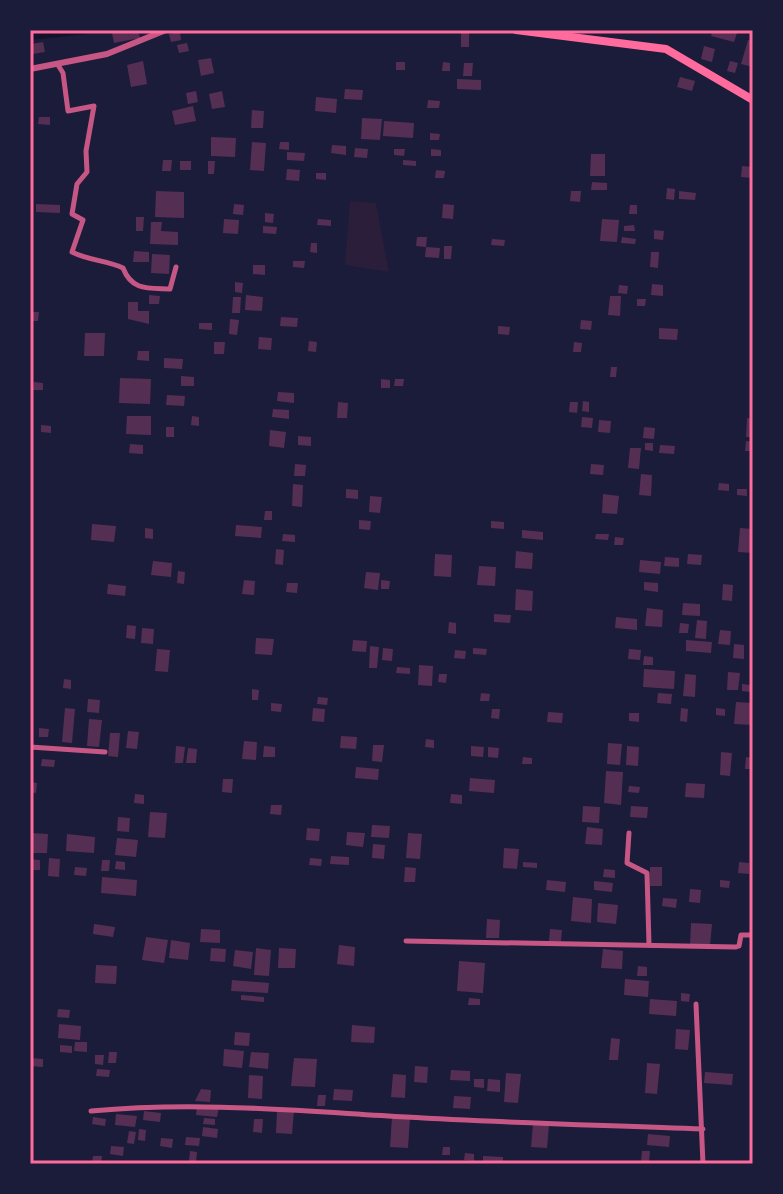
<svg xmlns="http://www.w3.org/2000/svg" width="783" height="1194" viewBox="0 0 783 1194" font-family="Montserrat,sans-serif">
<style>
.green{fill:#2a1e3b}
.water{fill:#12122b}
.building{fill:#542f53}
.lines{fill:none;stroke-linecap:round;stroke-linejoin:round}
.minor{stroke:#c65784;stroke-width:5}
.tertiary{stroke:#c65784;stroke-width:6}
.primary{stroke:#ff6b9d;stroke-width:8}
.neatline{fill:none;stroke:#ff6b9d;stroke-width:3}
</style>
<rect width="100%" height="100%" fill="#1b1b3a"/>
<path class="green" d="M350,201L376,203L389,272L345,265Z"/>
<path class="water" d="M30,30H96L87,34L30,40Z"/>
<g class="building">
<path d="M138,30L140,38L114,43L112,33Z"/>
<rect x="461" y="30" width="8" height="17"/>
<path d="M713,30H738L734,42L711,36Z"/>
<path d="M180,32L181,40L171,42L169,34Z"/>
<path d="M748,40L753,41V67L741,64Z"/>
<path d="M43,42L45,52L33,54L31,44Z"/>
<path d="M187,43L189,51L179,53L177,45Z"/>
<path d="M704,46L715,49L712,62L701,59Z"/>
<path d="M211,58L214,73L201,76L198,60Z"/>
<path d="M143,61L147,84L131,87L127,65Z"/>
<path d="M730,61L738,63L735,73L727,71Z"/>
<rect x="396" y="62" width="9" height="8"/>
<path d="M443,62L450,63V71H442Z"/>
<path d="M464,63H473L472,76H463Z"/>
<path d="M680,77L695,81L692,91L677,87Z"/>
<path d="M457,79L481,80V90L457,89Z"/>
<path d="M345,89L363,90L362,100L344,99Z"/>
<path d="M196,91L198,102L188,104L186,93Z"/>
<path d="M222,91L225,107L212,109L209,94Z"/>
<path d="M316,97L337,99L336,113L315,111Z"/>
<path d="M428,100L440,101L439,108H427Z"/>
<path d="M193,106L196,121L175,125L172,111Z"/>
<path d="M252,110L264,111L263,128H251Z"/>
<path d="M39,117H50V125L38,124Z"/>
<path d="M362,118L382,119L380,140L361,139Z"/>
<path d="M384,121L414,123L413,138L383,136Z"/>
<path d="M430,133L440,134L439,140H430Z"/>
<path d="M211,137L236,138L235,157L211,156Z"/>
<path d="M252,142L266,143L264,171L250,170Z"/>
<path d="M280,142H289V150L279,149Z"/>
<path d="M332,145L346,146V155L331,153Z"/>
<path d="M355,148L368,149L367,158L354,157Z"/>
<path d="M394,149H405L404,156L394,155Z"/>
<path d="M431,149L441,150V156H431Z"/>
<path d="M287,152L305,153L304,161L287,160Z"/>
<path d="M591,154H605V176H590Z"/>
<path d="M163,160H172L171,171H162Z"/>
<path d="M403,160L416,161V166L403,165Z"/>
<rect x="180" y="161" width="11" height="9"/>
<path d="M208,161H215L214,174H208Z"/>
<path d="M742,166L753,167L752,178L741,177Z"/>
<path d="M287,169L300,170L299,181L286,180Z"/>
<path d="M436,170L445,171L444,178H435Z"/>
<path d="M316,173H326V180L316,179Z"/>
<path d="M592,182L607,183V190H591Z"/>
<path d="M667,188L675,189L674,200L666,199Z"/>
<path d="M156,191L184,192V218L155,217Z"/>
<path d="M571,191H581L580,202L570,201Z"/>
<path d="M679,191L696,193L695,200L679,199Z"/>
<path d="M36,204L60,205V213L36,212Z"/>
<path d="M234,204L244,205L243,215L233,214Z"/>
<path d="M443,204L454,205L453,219L442,218Z"/>
<path d="M630,205H637V214H629Z"/>
<path d="M265,213L274,214L273,223L265,222Z"/>
<path d="M136,217H144L143,231H136Z"/>
<path d="M224,219L239,220L238,234L223,233Z"/>
<path d="M318,219L331,220V226L317,225Z"/>
<path d="M602,219L619,220L617,242L600,241Z"/>
<path d="M151,222H162L161,231L178,232V245L150,244Z"/>
<path d="M634,225L635,231H624V226Z"/>
<path d="M263,226L277,227L276,234L263,233Z"/>
<path d="M654,230L664,231L663,240L654,239Z"/>
<path d="M417,237H427L426,247L416,246Z"/>
<path d="M622,237L636,239L635,244L621,243Z"/>
<path d="M492,239L505,240L504,246L491,245Z"/>
<path d="M311,243H317V253L310,252Z"/>
<path d="M444,246H452L451,259H444Z"/>
<path d="M426,247L440,248L439,258L425,257Z"/>
<path d="M134,251L149,252V262H133Z"/>
<path d="M651,252H659L658,268L650,267Z"/>
<path d="M152,254L170,255L169,274L151,273Z"/>
<path d="M293,261H305L304,268L293,267Z"/>
<path d="M253,265H265V275L253,274Z"/>
<path d="M235,282L243,283L242,293L235,292Z"/>
<path d="M652,284L663,285V296L651,295Z"/>
<path d="M619,285L628,286L627,294L618,293Z"/>
<path d="M149,295L160,296L159,304H149Z"/>
<path d="M246,295L263,297L262,311L245,310Z"/>
<path d="M610,296H621L620,316L608,315Z"/>
<path d="M233,297H241L240,313H232Z"/>
<path d="M637,299H646L645,306H637Z"/>
<path d="M128,302H138V311H149V324L128,319Z"/>
<path d="M31,312H39L38,321H31Z"/>
<path d="M281,317L298,318L297,327L280,326Z"/>
<path d="M230,319L239,320L237,335L229,334Z"/>
<path d="M581,320L592,321L591,330L580,329Z"/>
<path d="M199,323H212V330L199,329Z"/>
<path d="M498,326L510,327L509,335L498,334Z"/>
<path d="M659,328L678,329L677,340L659,339Z"/>
<path d="M85,333H105L104,356H84Z"/>
<path d="M259,337L272,338L271,350L258,349Z"/>
<path d="M309,341L317,342L316,352L308,351Z"/>
<path d="M214,342H225L224,354H214Z"/>
<path d="M574,342L582,343L581,352H573Z"/>
<path d="M138,351H149V361L137,360Z"/>
<path d="M164,358L183,359L182,369L164,368Z"/>
<path d="M611,367H617L616,377H610Z"/>
<path d="M181,376L194,377V386H181Z"/>
<path d="M120,378L151,379L150,404L119,403Z"/>
<path d="M381,379L390,380V388H381Z"/>
<path d="M395,379H404L403,386H394Z"/>
<path d="M34,382L43,383V390H33Z"/>
<path d="M278,392L294,393V403L277,401Z"/>
<path d="M167,395L185,396L184,406L166,405Z"/>
<path d="M583,401L589,402V412L582,411Z"/>
<path d="M338,402L348,403L347,418H337Z"/>
<path d="M570,402H578L577,413L569,412Z"/>
<path d="M273,409L289,410V419L272,417Z"/>
<path d="M127,416H151V435L126,434Z"/>
<path d="M192,416L199,417V426L191,425Z"/>
<path d="M582,417L593,418L592,428L581,427Z"/>
<path d="M747,418L753,419V437H746Z"/>
<path d="M599,420L611,421L610,433L598,432Z"/>
<path d="M41,425L51,426V433L41,432Z"/>
<rect x="166" y="427" width="8" height="10"/>
<path d="M644,427L655,428L654,439L643,438Z"/>
<path d="M270,430L286,432L284,448L269,446Z"/>
<path d="M298,436L311,437V446L298,445Z"/>
<path d="M746,441L753,442V451H745Z"/>
<path d="M645,443H653V451L645,450Z"/>
<path d="M130,444L143,445V454L129,453Z"/>
<path d="M660,445L675,446L674,454L659,453Z"/>
<path d="M630,448H641L639,469L628,468Z"/>
<path d="M295,464L306,465L305,476H294Z"/>
<path d="M591,464L604,465L603,475L590,474Z"/>
<path d="M641,474L652,475L651,496L639,495Z"/>
<path d="M719,483L729,484V491L718,490Z"/>
<path d="M293,484L303,485L302,507L292,506Z"/>
<path d="M346,489L358,490V499L346,498Z"/>
<path d="M737,489H747V496L737,495Z"/>
<path d="M603,494L619,496L617,514L602,513Z"/>
<path d="M370,496L382,497L380,513L369,512Z"/>
<path d="M265,511H272V520H264Z"/>
<path d="M359,520L371,521L370,530L359,529Z"/>
<path d="M491,521L504,522V529L491,528Z"/>
<path d="M92,524L116,526L114,542L91,540Z"/>
<path d="M236,525L262,527L261,538L235,536Z"/>
<path d="M145,528L153,529V539L145,538Z"/>
<path d="M740,528L753,529V553L738,552Z"/>
<path d="M522,530L543,532V540L522,538Z"/>
<path d="M283,534L295,535V542L282,541Z"/>
<path d="M596,534H609L608,540L595,539Z"/>
<path d="M615,537L624,538L623,545H614Z"/>
<path d="M276,549L284,550L283,565L275,564Z"/>
<path d="M516,551L533,553L532,569L515,568Z"/>
<path d="M435,554L452,555L451,577L434,576Z"/>
<path d="M688,554L702,555L701,565L687,564Z"/>
<path d="M665,557L679,558V567L664,566Z"/>
<path d="M640,560L661,562L660,574L639,572Z"/>
<path d="M153,561L172,563L171,577L151,575Z"/>
<path d="M479,566L496,567L495,586L477,585Z"/>
<path d="M178,571L185,572L184,584L177,583Z"/>
<path d="M366,572L380,573L378,590L364,588Z"/>
<path d="M244,580L255,581L254,595L242,594Z"/>
<path d="M381,580L390,581L389,589H381Z"/>
<path d="M644,582L658,583V592L644,590Z"/>
<path d="M287,583H298L297,593L286,592Z"/>
<path d="M108,584L126,586L125,596L107,594Z"/>
<path d="M723,584L733,585L732,601L722,600Z"/>
<path d="M516,589L533,591L532,611L515,610Z"/>
<path d="M683,603L700,604V616L682,615Z"/>
<path d="M647,608L663,610L662,627L645,626Z"/>
<path d="M494,614L511,615L510,623L494,622Z"/>
<path d="M616,617L637,619V630L615,628Z"/>
<path d="M697,620L707,621L706,639L695,638Z"/>
<path d="M449,622L456,623V634L448,633Z"/>
<path d="M680,623L689,624L688,633H679Z"/>
<path d="M127,625L136,626L135,639L126,638Z"/>
<path d="M142,628L154,629L153,644L141,643Z"/>
<path d="M720,630L731,631L730,645L718,644Z"/>
<path d="M256,638L274,639L272,655L255,654Z"/>
<path d="M353,640L367,641L366,652L352,651Z"/>
<path d="M686,640L712,642L711,653L686,651Z"/>
<path d="M734,644L744,645V659L733,658Z"/>
<path d="M370,646L379,647L377,668H369Z"/>
<path d="M383,648L393,649L392,661L382,660Z"/>
<path d="M473,648L487,649L486,655L473,654Z"/>
<path d="M157,649L170,650L168,672L155,671Z"/>
<path d="M629,649L641,650L640,660L628,659Z"/>
<path d="M455,650L466,651L465,659L454,658Z"/>
<path d="M644,656L653,657V665H643Z"/>
<path d="M419,665L433,666L432,686L418,685Z"/>
<path d="M397,667L410,668V674L396,673Z"/>
<path d="M644,669L675,671L674,689L643,687Z"/>
<path d="M728,672L740,673L738,690H727Z"/>
<path d="M439,674H447L446,683L438,682Z"/>
<path d="M685,674L696,675L695,697L683,696Z"/>
<path d="M64,679L71,680V689L63,688Z"/>
<path d="M742,684L751,685V692L742,691Z"/>
<path d="M252,689L259,690L258,700H252Z"/>
<path d="M481,693L490,694L489,701H480Z"/>
<path d="M658,693L672,694L671,704L657,703Z"/>
<path d="M318,697L328,698L327,705L317,704Z"/>
<path d="M88,699L100,700L99,713L87,712Z"/>
<path d="M736,702L753,703V725L734,724Z"/>
<path d="M271,703L282,704L281,712L271,711Z"/>
<path d="M65,708L75,709L72,743L62,742Z"/>
<path d="M313,708L325,709L324,722L312,721Z"/>
<path d="M681,708L688,709L687,722L680,721Z"/>
<path d="M716,708L725,709V716L716,715Z"/>
<path d="M492,709H500L499,719L491,718Z"/>
<path d="M548,712L563,713L562,723L547,722Z"/>
<path d="M629,713H639V722L629,721Z"/>
<path d="M89,719L102,720L99,747L87,746Z"/>
<path d="M39,728L49,729L48,737H39Z"/>
<path d="M128,731L139,732L137,749L126,748Z"/>
<path d="M110,733H120L118,757L108,756Z"/>
<path d="M341,736L357,737L356,749L340,748Z"/>
<path d="M426,739L434,740V748L425,747Z"/>
<path d="M244,741L257,742L256,760L242,759Z"/>
<path d="M608,743L622,744L620,765L607,764Z"/>
<path d="M373,745H384L382,762L372,761Z"/>
<path d="M176,746L185,747L183,763H175Z"/>
<path d="M264,746L275,747V757H263Z"/>
<path d="M471,746L484,747L483,757L471,756Z"/>
<path d="M627,746L639,747L638,766L626,765Z"/>
<path d="M488,747L499,748L498,758L488,757Z"/>
<path d="M188,748L197,749L196,763H186Z"/>
<path d="M721,752L732,753L730,776L720,775Z"/>
<path d="M523,757L532,758V764H522Z"/>
<path d="M746,757L753,758V769H745Z"/>
<path d="M42,759L55,760L54,767L41,766Z"/>
<path d="M356,767L379,769L378,780L355,778Z"/>
<path d="M606,771L623,772L621,805L604,803Z"/>
<path d="M470,778L495,780L494,793L469,791Z"/>
<path d="M223,779H233L232,793L222,792Z"/>
<path d="M30,782L37,783L36,793L30,792Z"/>
<path d="M686,783L705,784L704,798L685,797Z"/>
<path d="M629,786L640,787L639,793L628,792Z"/>
<path d="M135,794L144,795V804L134,803Z"/>
<path d="M451,794L462,795V804L450,803Z"/>
<path d="M271,805H282L281,815L270,814Z"/>
<path d="M583,806L600,807L599,823L582,822Z"/>
<path d="M631,806L648,807L647,818L630,817Z"/>
<path d="M150,812L167,813L165,838L148,837Z"/>
<path d="M118,817L130,818L129,832L117,831Z"/>
<path d="M372,825L390,826L389,838L371,837Z"/>
<path d="M587,827L603,829L602,845L585,844Z"/>
<path d="M307,828L320,829L319,841L306,840Z"/>
<path d="M347,832L365,833L363,847L346,845Z"/>
<path d="M30,833L48,834L47,853H30Z"/>
<path d="M408,833L422,834L420,859L406,858Z"/>
<path d="M67,834L95,837L94,853L66,851Z"/>
<path d="M117,838L138,840L136,857L115,855Z"/>
<path d="M373,844L385,845L384,859L372,858Z"/>
<path d="M504,848L519,849L517,869L503,868Z"/>
<path d="M331,856L349,857V865L330,864Z"/>
<path d="M49,858L60,859L59,877L48,876Z"/>
<path d="M310,858L322,859L321,866L309,865Z"/>
<path d="M30,859L40,860V870H30Z"/>
<path d="M102,860H110L109,871H101Z"/>
<path d="M116,861L125,862V870L115,869Z"/>
<path d="M523,862L537,863V868L523,867Z"/>
<path d="M739,862L749,863V874L738,873Z"/>
<path d="M75,867L87,868L86,876L74,875Z"/>
<path d="M405,867L416,868L415,882H404Z"/>
<rect x="650" y="867" width="12" height="19"/>
<path d="M604,869L615,870V878L603,877Z"/>
<path d="M102,877L137,880L136,896L101,893Z"/>
<path d="M547,880L566,882L565,892L546,890Z"/>
<path d="M720,880L730,881L729,888L720,887Z"/>
<path d="M594,881L613,883L612,892L594,890Z"/>
<path d="M690,889L701,890L700,903L689,902Z"/>
<path d="M573,897L592,899L591,923L571,921Z"/>
<path d="M663,898L677,899L676,908L662,906Z"/>
<path d="M598,903L618,905L616,924L597,922Z"/>
<path d="M487,919L500,920L499,938H486Z"/>
<path d="M691,923L712,924L710,946L690,945Z"/>
<path d="M94,924L115,927L113,937L93,934Z"/>
<path d="M201,929L220,930V943L200,942Z"/>
<path d="M550,929L562,930L561,941H549Z"/>
<path d="M146,937L168,940L164,963L142,960Z"/>
<path d="M171,940L190,943L188,960L169,958Z"/>
<path d="M339,945L355,947L354,966L337,964Z"/>
<path d="M211,948L226,949L225,962L210,961Z"/>
<path d="M256,948L271,950L269,976L254,975Z"/>
<path d="M279,948L296,949L295,968H278Z"/>
<path d="M603,949L623,951L622,969L601,968Z"/>
<path d="M235,950L253,952L251,969L233,966Z"/>
<path d="M459,961L485,963L483,993L457,991Z"/>
<path d="M96,965L117,966L116,984L95,983Z"/>
<path d="M638,966L647,967V976H637Z"/>
<path d="M625,979L649,981L648,997L624,995Z"/>
<path d="M232,980L269,983L268,993L231,991Z"/>
<path d="M681,993L690,994L689,1002L681,1001Z"/>
<path d="M241,995L264,997V1002L241,1000Z"/>
<path d="M469,998L480,999V1005H468Z"/>
<path d="M650,999L677,1001L676,1016L649,1014Z"/>
<path d="M58,1009L70,1010L69,1018L57,1017Z"/>
<path d="M59,1024L81,1026L80,1040L58,1038Z"/>
<path d="M352,1025L375,1027L374,1043L351,1042Z"/>
<path d="M676,1029L690,1030L688,1050L675,1049Z"/>
<path d="M235,1032L250,1033L249,1046L234,1045Z"/>
<path d="M611,1038L620,1039L618,1060H609Z"/>
<path d="M75,1042H87V1052L74,1051Z"/>
<path d="M60,1045L72,1046V1053L60,1052Z"/>
<path d="M224,1049L244,1051L242,1068L223,1066Z"/>
<path d="M109,1052H117L116,1063H108Z"/>
<path d="M251,1052L269,1053L268,1069L249,1067Z"/>
<path d="M95,1055H104L103,1065L95,1064Z"/>
<path d="M30,1058L43,1059V1067L30,1066Z"/>
<path d="M294,1058L317,1059L315,1087L291,1086Z"/>
<path d="M647,1063L660,1064L657,1094L645,1093Z"/>
<path d="M415,1066L428,1067L427,1083L414,1082Z"/>
<path d="M97,1069L110,1070L109,1077L96,1076Z"/>
<path d="M451,1070L470,1071V1081L450,1080Z"/>
<path d="M705,1072L733,1074L732,1085L704,1083Z"/>
<path d="M506,1073L521,1074L518,1103L504,1102Z"/>
<path d="M393,1074L406,1075L405,1098L391,1097Z"/>
<path d="M249,1075L263,1076L262,1099L248,1098Z"/>
<path d="M474,1079H484V1088L474,1087Z"/>
<path d="M488,1079L500,1080V1092L487,1091Z"/>
<path d="M201,1089L211,1090L210,1102L195,1101Z"/>
<path d="M334,1089L353,1090L352,1101L333,1100Z"/>
<path d="M318,1095H326L325,1106H317Z"/>
<path d="M454,1096L471,1097L470,1109L453,1108Z"/>
<path d="M197,1105L219,1107L217,1117L196,1115Z"/>
<path d="M277,1110L294,1111L292,1134L276,1133Z"/>
<path d="M144,1111L161,1113L160,1122L143,1120Z"/>
<path d="M116,1114L137,1116L135,1127L115,1125Z"/>
<path d="M93,1117L106,1119L105,1126L92,1124Z"/>
<path d="M392,1117L410,1118L408,1148L390,1147Z"/>
<path d="M204,1118L215,1119V1125L203,1124Z"/>
<path d="M254,1119H263L262,1133L253,1132Z"/>
<path d="M533,1124L549,1125L547,1148L531,1147Z"/>
<path d="M203,1127L218,1129L217,1138L202,1136Z"/>
<path d="M139,1129L146,1130L145,1141L138,1140Z"/>
<path d="M129,1131L136,1132L134,1144L127,1143Z"/>
<path d="M648,1134L670,1136L669,1147L647,1145Z"/>
<path d="M186,1137L200,1138L199,1146L185,1145Z"/>
<path d="M161,1138L173,1139L172,1148L160,1146Z"/>
<path d="M111,1146L124,1147L123,1156L110,1154Z"/>
<path d="M443,1147H450V1155H442Z"/>
<path d="M190,1151L197,1152L196,1162L189,1161Z"/>
<path d="M642,1151H650L649,1163L641,1162Z"/>
<path d="M465,1153L474,1154V1161L464,1160Z"/>
<path d="M93,1156H102L101,1164H92Z"/>
<path d="M483,1156L503,1157V1164H483Z"/>
</g>
<g class="lines">
<g class="minor">
<path d="M58,65L63,73L68,111L94,106L86,151L87,172L77,184L72,214L83,220L72,252C90,261 106,260 123,268C132,291 148,288 170,289L176,267"/>
<path d="M30,747L105,752"/>
<path d="M629,833L627,863L647,873L649,945"/>
<path d="M406,941L736,947L739,946L741,935H753"/>
<path d="M696,1004L703,1164"/>
<path d="M91,1111C199,1101 298,1111 406,1117C505,1123 604,1125 703,1129"/>
</g>
<path class="tertiary" d="M30,69L107,54L166,30"/>
<path class="primary" d="M516,30L666,49L753,100"/>
</g>
<rect width="783" height="1194" fill="none" stroke="#1b1b3a" stroke-width="64"/>
<rect x="32" y="32" width="719" height="1130" class="neatline"/>
</svg>
